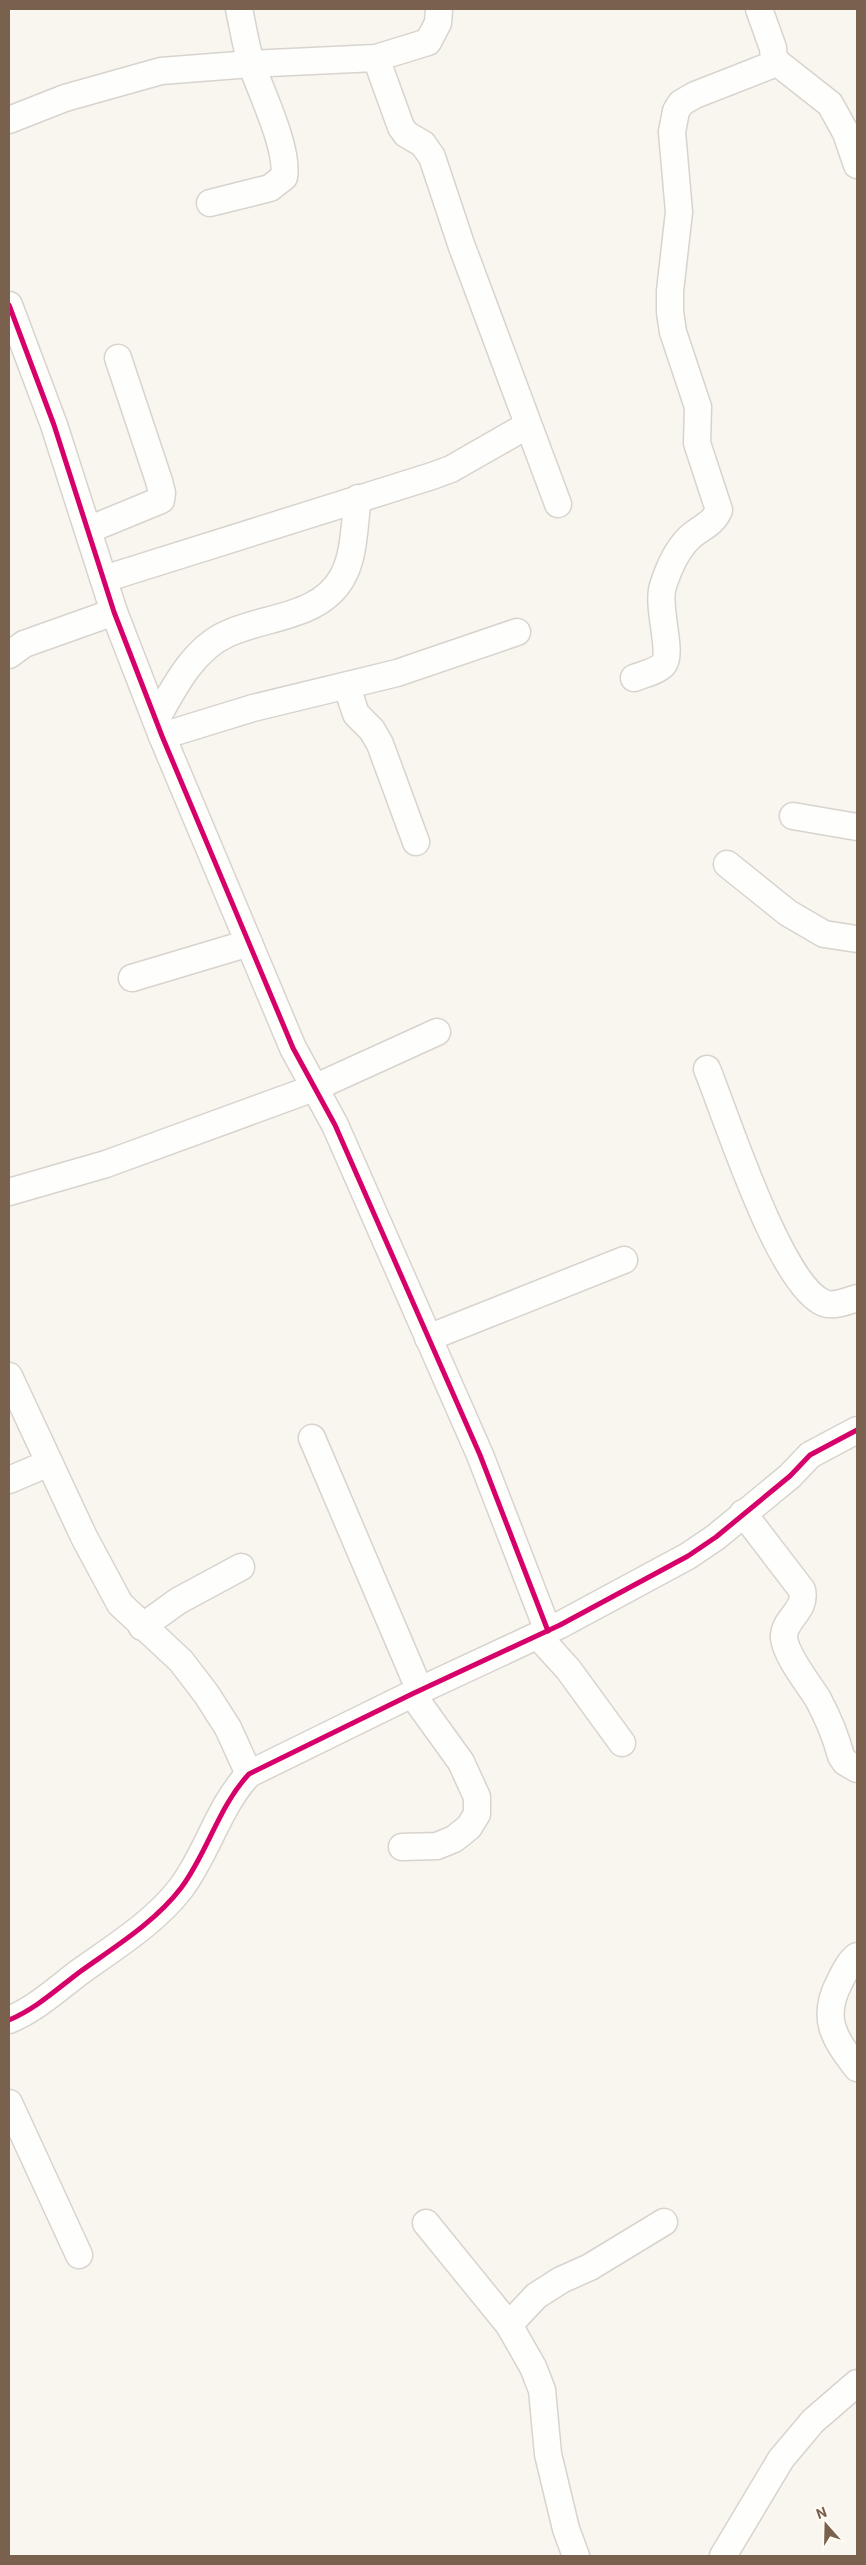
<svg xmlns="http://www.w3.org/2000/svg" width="866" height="2565" viewBox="0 0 866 2565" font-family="Roboto,sans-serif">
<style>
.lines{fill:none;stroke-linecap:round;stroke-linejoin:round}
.minor-casing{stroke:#d8d3cd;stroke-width:29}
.minor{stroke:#fefefd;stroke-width:26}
.cycleway-casing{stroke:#fffbf2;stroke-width:8}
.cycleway{stroke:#d6006c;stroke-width:5}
</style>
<rect width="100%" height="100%" fill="#f9f6ef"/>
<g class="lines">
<defs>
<g id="minor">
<path d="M376,58L401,127L406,134L423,144L432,157L461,244L558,504"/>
<path d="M774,60L830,104L846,133L857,165"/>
<path d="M9,120L65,98L161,71L251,64L376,58L428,42L438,23L439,9"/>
<path d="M210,203L270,188L284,177C289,150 262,94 252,66C246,48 243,27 239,9"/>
<path d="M9,305L54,425L114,612L162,736L293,1048L335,1125L480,1455L548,1631"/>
<path d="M88,530L161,500L162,493L159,481L118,358"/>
<path d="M104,579L432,476L451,469L528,425"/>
<path d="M9,655L24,644L114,612"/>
<path d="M634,678C643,674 656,672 663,665C674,654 656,607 663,586C668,570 676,551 689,538C699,528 713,525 719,510L697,443L698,407L673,332L670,312V291L679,212L672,132L676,111L681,103L695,95L769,66L774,60L773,48L759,9"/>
<path d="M347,687L356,714L372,730L380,744L416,842"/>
<path d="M156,720C173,689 193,649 227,634C265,616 321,618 343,576C355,554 354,523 358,498"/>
<path d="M162,736L253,708L397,673L517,632"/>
<path d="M793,816L857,827"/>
<path d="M727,864L788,913L824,934L857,939"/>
<path d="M132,978L249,943"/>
<path d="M707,1069C726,1115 780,1286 824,1303C833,1307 848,1301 857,1298"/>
<path d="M9,1192L106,1164L314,1088L437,1032"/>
<path d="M428,1338L624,1260"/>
<path d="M9,1376L84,1537L120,1604L181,1661L207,1695L228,1728L249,1774"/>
<path d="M312,1438L420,1691"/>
<path d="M9,1480L49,1463"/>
<path d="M743,1513L802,1590C807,1611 783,1619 784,1638C786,1656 808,1683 818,1699C827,1716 836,1737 841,1756L845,1762L857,1769"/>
<path d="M142,1627L178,1601L241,1567"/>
<path d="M538,1636L568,1669L622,1743"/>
<path d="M402,1847L437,1846L454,1839L469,1827L477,1814V1797L461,1762L412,1694"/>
<path d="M857,1956C849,1962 845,1971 840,1981C820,2018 834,2038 857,2068"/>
<path d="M9,2020C36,2009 58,1988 81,1971C116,1946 155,1922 181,1888C208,1852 218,1807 249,1774L412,1694L560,1625L688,1556L716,1537L790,1476L810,1455L857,1430"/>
<path d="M9,2103L79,2255"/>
<path d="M426,2223L509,2325L533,2367L542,2390L548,2454L566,2529L576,2556"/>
<path d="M509,2325L536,2296L561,2280L590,2267L664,2222"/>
<path d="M723,2556L781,2459L813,2421L857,2383"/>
</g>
</defs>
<use href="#minor" class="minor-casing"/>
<use href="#minor" class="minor"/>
<defs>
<g id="cycleway">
<path d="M9,305L54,425L114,612L162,736L293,1048L335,1125L480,1455L548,1631"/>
<path d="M9,2020C36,2009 58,1988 81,1971C116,1946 155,1922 181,1888C208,1852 218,1807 249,1774L412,1694L560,1625L688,1556L716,1537L790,1476L810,1455L857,1430"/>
</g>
</defs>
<use href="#cycleway" class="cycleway-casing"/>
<use href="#cycleway" class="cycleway"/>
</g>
<rect width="866" height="2565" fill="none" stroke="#79614d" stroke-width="20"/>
<g transform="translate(826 2525) rotate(340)" stroke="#fffbf2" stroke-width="4" paint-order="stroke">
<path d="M0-4L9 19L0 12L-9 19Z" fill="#79614d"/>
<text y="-8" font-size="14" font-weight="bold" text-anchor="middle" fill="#79614d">N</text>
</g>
</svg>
